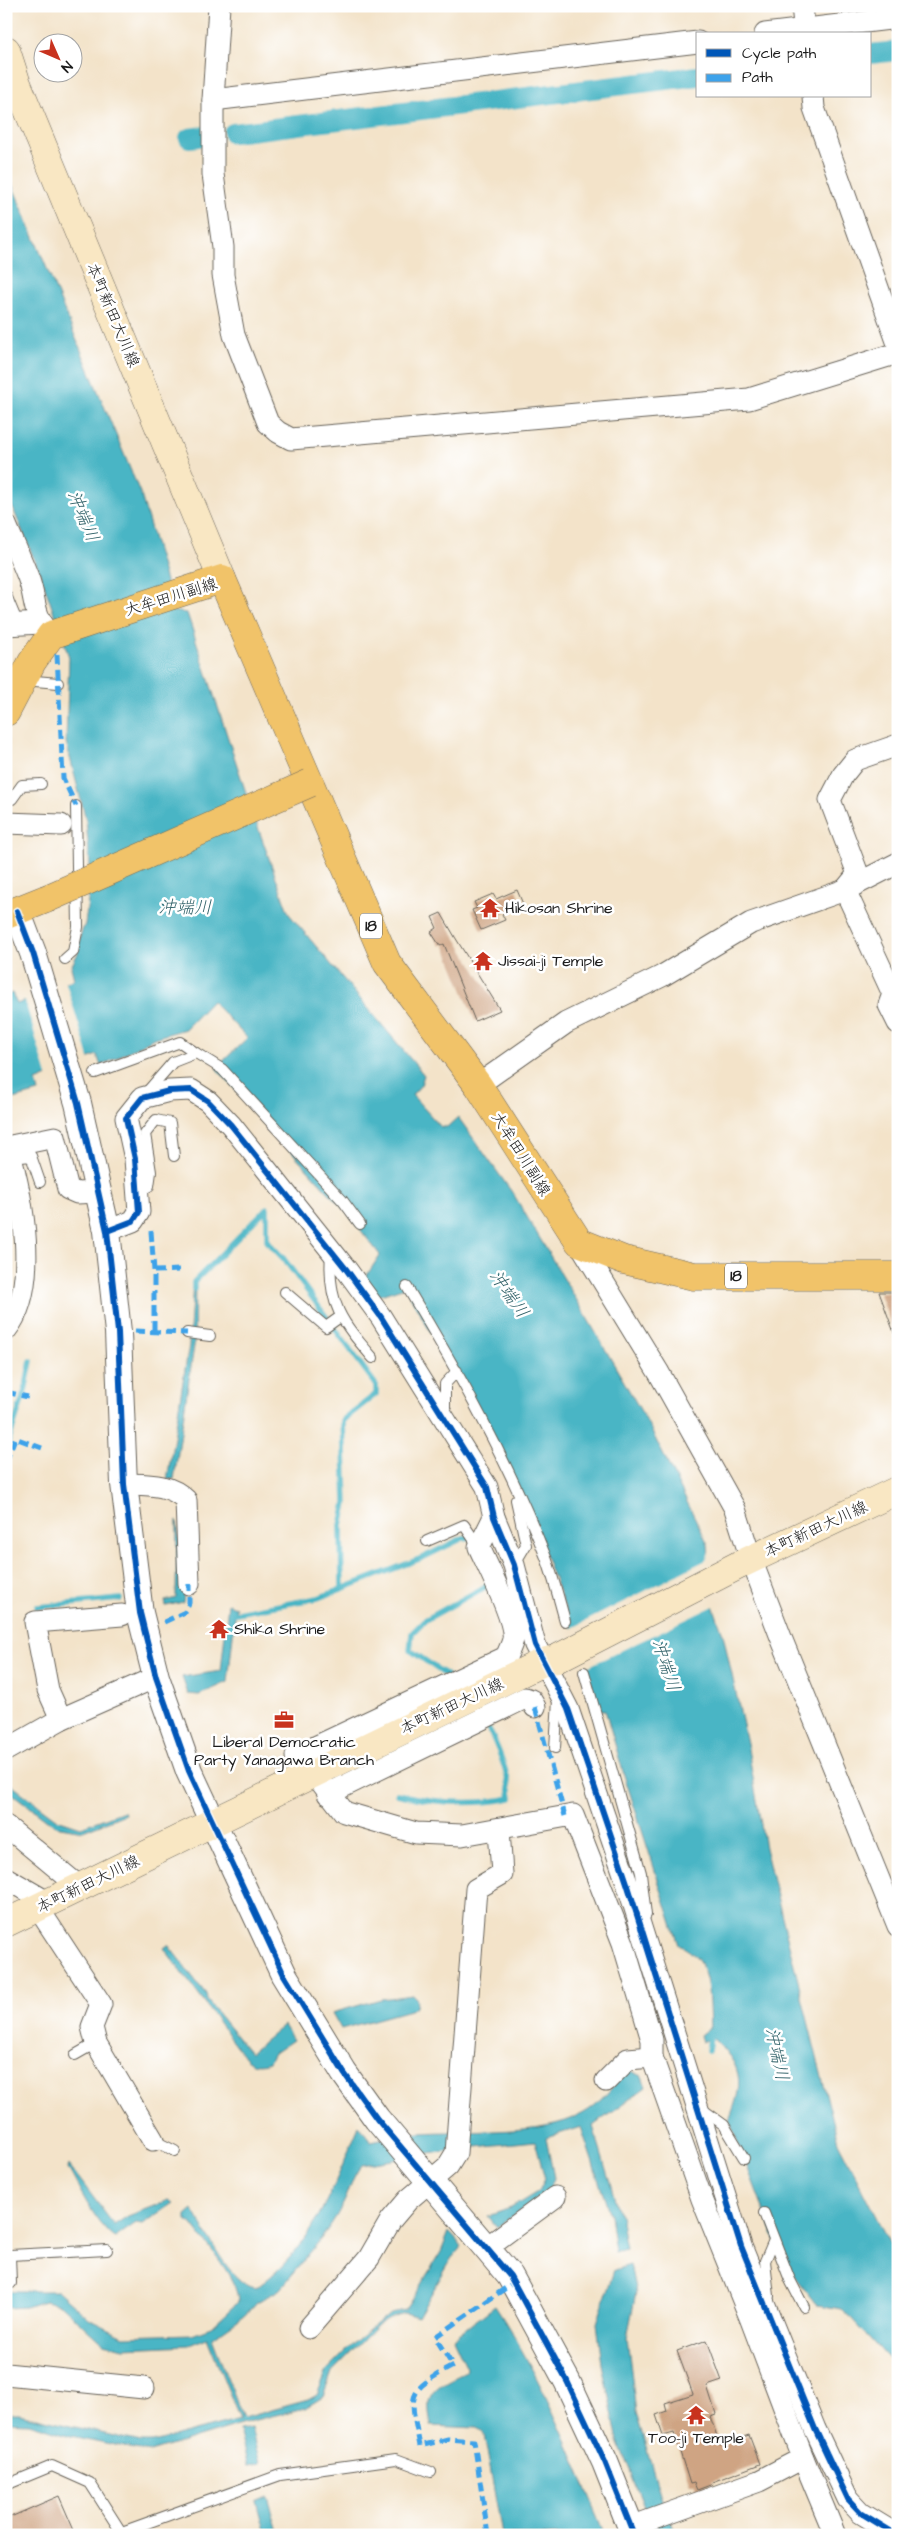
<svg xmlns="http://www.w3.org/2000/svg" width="904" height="2541" viewBox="0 0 904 2541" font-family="'Architects Daughter','Klee One',sans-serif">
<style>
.water{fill:#49b5c5;stroke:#326870}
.pier{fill:#f3e3c9}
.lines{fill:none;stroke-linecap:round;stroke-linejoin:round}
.stream{stroke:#49b5c5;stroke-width:5.5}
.canal{stroke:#49b5c5;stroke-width:20}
.building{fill:#cfa483}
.service-casing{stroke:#676259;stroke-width:12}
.minor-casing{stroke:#676259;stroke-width:23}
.tertiary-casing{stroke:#676259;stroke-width:28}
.secondary-casing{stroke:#676259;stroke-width:29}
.primary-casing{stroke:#676259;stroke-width:29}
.service{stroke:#fff;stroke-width:10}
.minor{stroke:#fff;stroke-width:21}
.tertiary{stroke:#fff;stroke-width:26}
.secondary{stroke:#f9e7c3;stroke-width:28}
.primary{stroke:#f1c369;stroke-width:28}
.secondary-bridge-casing{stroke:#676259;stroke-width:29;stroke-linecap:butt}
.primary-bridge-casing{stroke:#676259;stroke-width:29;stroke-linecap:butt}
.secondary-bridge{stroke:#f9e7c3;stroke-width:28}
.primary-bridge{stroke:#f1c369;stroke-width:28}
.quiet{stroke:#3da2ea;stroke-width:5;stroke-dasharray:10 5;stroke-linecap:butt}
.cycleway-casing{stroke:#fff;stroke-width:9}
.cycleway{stroke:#0057b8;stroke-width:6}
.labels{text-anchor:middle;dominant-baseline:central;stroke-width:5;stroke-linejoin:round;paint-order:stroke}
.shield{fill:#fff;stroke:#606060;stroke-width:1}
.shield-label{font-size:15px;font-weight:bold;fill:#1c1c1c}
.street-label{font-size:16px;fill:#1c1c1c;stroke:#fff}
.poi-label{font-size:16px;fill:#1c1c1c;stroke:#fff;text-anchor:start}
.water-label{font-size:18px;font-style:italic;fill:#306168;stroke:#fff}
</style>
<rect width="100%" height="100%" fill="#fff"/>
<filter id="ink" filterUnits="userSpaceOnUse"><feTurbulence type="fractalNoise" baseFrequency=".02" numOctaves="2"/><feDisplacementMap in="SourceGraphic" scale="10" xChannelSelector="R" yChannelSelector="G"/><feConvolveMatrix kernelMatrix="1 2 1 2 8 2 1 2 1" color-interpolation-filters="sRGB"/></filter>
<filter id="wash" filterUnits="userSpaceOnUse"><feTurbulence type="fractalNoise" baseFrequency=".0096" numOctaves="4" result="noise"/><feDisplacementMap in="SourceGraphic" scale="20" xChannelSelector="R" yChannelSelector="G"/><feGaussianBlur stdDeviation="1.12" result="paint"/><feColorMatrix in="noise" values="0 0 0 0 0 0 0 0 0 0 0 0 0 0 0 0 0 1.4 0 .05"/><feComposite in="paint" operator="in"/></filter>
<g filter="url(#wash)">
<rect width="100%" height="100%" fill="#f3e3c9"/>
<g class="water">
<path d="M6,170L141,495L166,581L165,602L171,611L187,613L251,808L289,914L424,1075L421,1085L412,1095L441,1127H447L458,1117L514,1195L582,1309L645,1418L708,1544L713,1605L723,1634L747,1743L765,1848L838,2142L898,2260V2369L853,2319L842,2309L817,2305L791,2272L777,2244L729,2120C744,2083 744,2066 712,2038L702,2042L700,2035L710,2027C708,1996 712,1959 679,1945L624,1775L605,1710H600L563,1603L521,1492L405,1287L371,1298L361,1284L380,1255L349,1215L216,1068L247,1038L212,1001L185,1029L154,1038L101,1066L97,1055L36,1081L39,1092L6,1101V995L12,993L17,1004L74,979L71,967L78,953L80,936L85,924L91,877L86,820L66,742L69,657L40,573L6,492Z"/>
<path d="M193,1282L195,1283L194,1346L174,1479L167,1480L189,1345Z"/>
<path d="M177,1520L185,1586L183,1602L166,1606L165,1601L176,1598Z"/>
<path d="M228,1604L236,1607L228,1682L199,1695L188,1694L182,1677L221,1671Z"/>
<path d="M6,1781L57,1819L81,1827L124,1811L125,1814L83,1831L55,1826L6,1789Z"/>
<path d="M168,1945L206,1994L207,2000L250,2053L284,2025L293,2040L274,2053L269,2062C259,2065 253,2065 245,2058L164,1948Z"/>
<path d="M413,1995L417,1999L416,2006L410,2010L341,2029L332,2013L381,1999Z"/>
<path d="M627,2069L642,2076L646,2087L593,2126L620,2216L626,2249L615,2252L610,2215L581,2127L546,2138L554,2178L549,2191L497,2227L488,2216L511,2208L539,2191L545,2179L535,2141L466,2148L362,2165C351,2177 350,2192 342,2206C328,2233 306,2257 287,2281L279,2290L257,2302L245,2315L212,2338L243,2418L308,2400L317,2395L327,2370L357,2340L390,2313L405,2310L441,2252L449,2232L462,2246L451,2259L418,2317L405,2313L391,2317L379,2324L332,2372L323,2397L305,2408L247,2422L150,2452L71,2436L29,2423L6,2422V2414H19L140,2442H153L240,2419L207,2338L189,2345L124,2348L103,2343L60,2304L45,2301L25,2307L6,2308V2291H58L89,2319L124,2336L192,2334L211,2327L238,2302C238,2278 206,2244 192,2224L186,2220V2216L193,2210C207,2232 230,2285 256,2288C313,2248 333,2187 359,2126L371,2141C387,2138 403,2134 420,2133C465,2130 542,2136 582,2114C601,2104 614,2085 627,2069Z"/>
<path d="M69,2165L114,2225L128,2216L169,2200L174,2203L143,2224L136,2223L115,2238C94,2221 80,2190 68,2168Z"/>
<path d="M630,2265L636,2293L627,2337L636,2413L662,2500L677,2535H655L618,2441L602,2364L597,2323L614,2270Z"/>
<path d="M495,2306C541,2375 571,2453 603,2528V2535H502L484,2434L477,2428L431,2426C430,2419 428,2409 429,2402C431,2386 454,2378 466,2372L467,2368L453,2338Z"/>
<path d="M251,2428L260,2464L248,2466L239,2430Z"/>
<path d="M268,2496L279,2535L266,2534L257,2501Z"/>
</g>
<g class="pier">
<path d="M65,980L90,1061L48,1079L24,998Z"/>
<path d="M711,1547L716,1605L583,1669L570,1629L706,1560Z"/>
</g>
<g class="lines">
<g class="stream">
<path d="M194,1289V1282L267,1208V1241L284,1259L376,1385V1394L343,1420L346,1504L341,1525L342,1588"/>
<path d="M6,1449L25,1391L31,1361"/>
<path d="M37,1607L120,1599"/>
<path d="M231,1614L318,1598L422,1558L463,1538L473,1537"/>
<path d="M446,1675L410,1650L412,1633L425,1620L492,1583"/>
<path d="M397,1794C435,1803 473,1806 511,1798C508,1772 498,1746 485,1722"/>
<path d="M708,2051L711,2032"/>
</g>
<g class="canal">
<path d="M870,54L898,51"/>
<path d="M233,133L698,76"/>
<path d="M189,138L206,136"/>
</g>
</g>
<g id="blocks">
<g class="building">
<path d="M517,890L523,904L502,914L505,920L481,930L472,910L477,908L474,902L493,894L496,899Z"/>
<path d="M441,913L455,937L500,1010L475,1021L444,944L440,946L431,932L437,928L432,917Z"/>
<path d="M879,1292H898V1338H896Z"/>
<path d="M707,2340L722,2381L707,2386L716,2414L710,2416L720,2445L749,2435L760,2464L712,2482L713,2484L697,2490L694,2483L690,2484L674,2433L663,2436L656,2415L667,2411L665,2403L693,2394L677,2351Z"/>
<path d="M59,2496L76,2535H6V2519Z"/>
</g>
</g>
</g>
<g filter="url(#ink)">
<use href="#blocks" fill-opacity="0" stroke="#676259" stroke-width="1"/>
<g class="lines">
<defs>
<g id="service">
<path d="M6,595L18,624"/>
<path d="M24,680L58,683"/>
<path d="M6,799H12L22,785L41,784"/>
<path d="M65,959L73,952L78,927L76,806"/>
<path d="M95,1073L180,1042L196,1053"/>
<path d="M146,1093L173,1062L196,1053L222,1069L343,1201L360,1224"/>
<path d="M11,1158L31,1156L40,1182"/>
<path d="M138,1192L149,1186L151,1172L145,1134L156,1120L170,1123L174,1156"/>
<path d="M331,1254C327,1304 342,1322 373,1358"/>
<path d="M407,1287C459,1373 508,1461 545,1555C553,1576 559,1599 565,1621"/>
<path d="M285,1292L326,1327L340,1317"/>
<path d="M187,1333L210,1336"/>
<path d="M445,1412V1384L457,1371"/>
<path d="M427,1541L464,1525L479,1547"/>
<path d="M514,1565L526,1545L516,1500"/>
<path d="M584,1672L641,1873L646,1915L644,1917"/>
<path d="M555,1748L558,1700"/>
<path d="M75,2055L96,2043"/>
<path d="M702,2109L724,2125L744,2158"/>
<path d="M153,2140L175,2151"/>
<path d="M764,2213L790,2280L804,2307"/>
<path d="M6,2284L11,2283L10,2255L107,2250"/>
<path d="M769,2296L765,2261L774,2240"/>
<path d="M6,2485L52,2466L90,2483L123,2535"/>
<path d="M122,2532L280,2475L396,2459L431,2472"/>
</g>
<g id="minor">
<path d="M219,6L213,100V174L223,247V275L234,335L268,423L278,432L291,439L749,399L898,353"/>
<path d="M802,6L805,34"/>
<path d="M765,34L898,18"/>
<path d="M813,96L814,108L898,344"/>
<path d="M213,100L698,42"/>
<path d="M6,525C13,542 21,559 28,577C37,601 31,613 51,635"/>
<path d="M6,625L40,623"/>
<path d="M6,823L61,825"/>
<path d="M845,890L858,874L830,800L843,775L855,760L898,745"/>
<path d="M845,890L893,994L889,1005L898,1023"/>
<path d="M478,1085L566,1023L662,976L751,923L845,890L898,863"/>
<path d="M6,1147L55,1137L68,1189L77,1193L98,1192"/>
<path d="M107,1231L133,1221L139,1212L135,1159L126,1118L142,1098L169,1091L191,1090L208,1101L231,1125L346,1269L381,1317L487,1487L494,1517L514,1565L535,1645L568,1709L628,1886L741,2246L815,2429L848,2499L861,2513L897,2535"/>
<path d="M579,1242L659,1373L735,1509L751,1559L782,1640L898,1926"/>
<path d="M6,1330C41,1287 22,1195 8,1147"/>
<path d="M124,1484C147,1485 169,1483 186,1500L189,1584"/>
<path d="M61,1719L48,1690L35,1622L122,1615"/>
<path d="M6,1750L61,1719L156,1677"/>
<path d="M314,1773L344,1812L416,1833L462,1835L573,1815L623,1943L652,2040V2057L702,2199L751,2320L803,2458L835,2535"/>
<path d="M299,1780L296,1756L506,1657C508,1652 512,1645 513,1639C516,1621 487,1565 479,1547L494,1517"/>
<path d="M328,1794L525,1698L531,1700L535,1707"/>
<path d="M6,1826L81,1888"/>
<path d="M6,1878L49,1903"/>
<path d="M38,1908L101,2004L92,2027L96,2043L153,2140"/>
<path d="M606,2081L628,2059L652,2057"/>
<path d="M487,2247L555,2197"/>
<path d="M309,2328L369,2258L391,2220L408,2200L448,2166L456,2153L476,1889L502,1874L499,1829"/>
<path d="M6,2374L144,2388"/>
<path d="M631,2527L759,2481L803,2458"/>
</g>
<path id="tertiary" d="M17,911L33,953L78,1103L107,1231L118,1332L124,1484L140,1613L156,1677L189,1771L284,1975L344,2073L377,2119L510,2276L567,2381L605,2462L634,2535"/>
<g id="secondary">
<path d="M6,50L16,81L222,579"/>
<path d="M739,1565L898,1490"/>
<path d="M6,1923L543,1662L556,1659"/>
</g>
<g id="primary">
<path d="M6,712L32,662L51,635L222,579L387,963L478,1085L579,1242L624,1260L694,1276H898"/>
<path d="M6,915L46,899"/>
</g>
</defs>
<use href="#service" class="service-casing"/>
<use href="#minor" class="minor-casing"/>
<use href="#tertiary" class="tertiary-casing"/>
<use href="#secondary" class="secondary-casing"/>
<use href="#primary" class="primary-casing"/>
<use href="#service" class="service"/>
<use href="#minor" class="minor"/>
<use href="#tertiary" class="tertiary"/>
<use href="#secondary" class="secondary"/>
<use href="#primary" class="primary"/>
<defs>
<path id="secondary-bridge" d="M556,1659L739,1565"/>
<path id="primary-bridge" d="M46,899L310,783"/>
</defs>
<use href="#secondary-bridge" class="secondary-bridge-casing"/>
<use href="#primary-bridge" class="primary-bridge-casing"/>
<use href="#secondary-bridge" class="secondary-bridge"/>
<use href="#primary-bridge" class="primary-bridge"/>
<g class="quiet">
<path d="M57,654L63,778L76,806"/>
<path d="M151,1231L154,1271V1330"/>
<path d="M154,1271L181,1270"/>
<path d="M135,1331L187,1333"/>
<path d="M6,1392L28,1397"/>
<path d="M6,1462L15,1438L42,1448"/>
<path d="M164,1622L185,1612L189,1603V1584"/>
<path d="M535,1707L565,1816"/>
<path d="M488,2535L474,2441L448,2439L420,2446C410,2395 404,2392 453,2366L435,2337L513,2283"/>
</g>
<defs>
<g id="cycleway">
<path d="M17,911L33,953L78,1103L107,1231L118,1332L124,1484L140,1613L156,1677L189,1771L284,1975L344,2073L377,2119L510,2276L567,2381L605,2462L634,2535"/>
<path d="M107,1231L133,1221L139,1212L135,1159L126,1118L142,1098L169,1091L191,1090L208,1101L231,1125L346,1269L381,1317L487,1487L494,1517L514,1565L535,1645L568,1709L628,1886L741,2246L815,2429L848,2499L861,2513L897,2535"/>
</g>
</defs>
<use href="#cycleway" class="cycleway-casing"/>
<use href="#cycleway" class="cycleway"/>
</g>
</g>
<defs>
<symbol id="temple-bare" viewBox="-9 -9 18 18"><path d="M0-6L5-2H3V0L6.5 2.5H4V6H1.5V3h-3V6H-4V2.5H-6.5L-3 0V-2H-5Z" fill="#c8321e" stroke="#fff" stroke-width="2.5" paint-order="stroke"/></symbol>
<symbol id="office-bare" viewBox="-9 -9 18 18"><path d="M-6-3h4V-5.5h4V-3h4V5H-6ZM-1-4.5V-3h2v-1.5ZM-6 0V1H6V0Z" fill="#c8321e" stroke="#fff" stroke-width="2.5" paint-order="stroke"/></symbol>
</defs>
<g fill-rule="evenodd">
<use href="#temple-bare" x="476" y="894" width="28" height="28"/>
<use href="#temple-bare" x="469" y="947" width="28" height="28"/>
<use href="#temple-bare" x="205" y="1615" width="28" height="28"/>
<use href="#office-bare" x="270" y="1706" width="28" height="28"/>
<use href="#temple-bare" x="682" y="2401" width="28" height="28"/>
</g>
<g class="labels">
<g class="shield">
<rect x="360" y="913.5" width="22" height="25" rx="4"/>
<rect x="725" y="1263.5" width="22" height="25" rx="4"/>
</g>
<g class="shield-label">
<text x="371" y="926">18</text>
<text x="736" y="1276">18</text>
</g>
<g class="street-label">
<text transform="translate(113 315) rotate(67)">本町新田大川線</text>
<text transform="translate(171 597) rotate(-17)">大牟田川副線</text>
<text transform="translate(521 1154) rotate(58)">大牟田川副線</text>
<text transform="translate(816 1529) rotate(-25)">本町新田大川線</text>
<text transform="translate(452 1706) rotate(-25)">本町新田大川線</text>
<text transform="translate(88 1884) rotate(-26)">本町新田大川線</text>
</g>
<g class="poi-label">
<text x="505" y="908">Hikosan Shrine</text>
<text x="498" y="961">Jissai-ji Temple</text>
<text x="234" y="1629">Shika Shrine</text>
<text x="284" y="1742" text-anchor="middle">Liberal Democratic<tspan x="284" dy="18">Party Yanagawa Branch</tspan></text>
<text x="696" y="2438" text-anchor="middle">Too-ji Temple</text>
</g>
<g class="water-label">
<text transform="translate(83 516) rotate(67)">沖端川</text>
<text x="185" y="907">沖端川</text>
<text transform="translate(509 1294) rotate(55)">沖端川</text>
<text transform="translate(666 1665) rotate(72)">沖端川</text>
<text transform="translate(777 2054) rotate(78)">沖端川</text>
</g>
</g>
<rect width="904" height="2541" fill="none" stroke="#fff" stroke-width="25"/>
<rect x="696" y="32" width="175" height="65" fill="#ffffff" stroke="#a4a4a4"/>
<rect x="706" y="49" width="25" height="8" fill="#0057b8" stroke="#a4a4a4"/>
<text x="742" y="58" font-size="15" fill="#1c1c1c">Cycle path</text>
<rect x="706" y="74" width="25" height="8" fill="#3da2ea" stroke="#a4a4a4"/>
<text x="742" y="82" font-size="15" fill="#1c1c1c">Path</text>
<g transform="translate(58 58) rotate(135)"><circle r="24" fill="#ffffff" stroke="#a4a4a4"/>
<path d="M0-4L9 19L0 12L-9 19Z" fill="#c8321e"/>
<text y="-8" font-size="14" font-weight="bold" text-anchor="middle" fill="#1c1c1c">N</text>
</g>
</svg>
